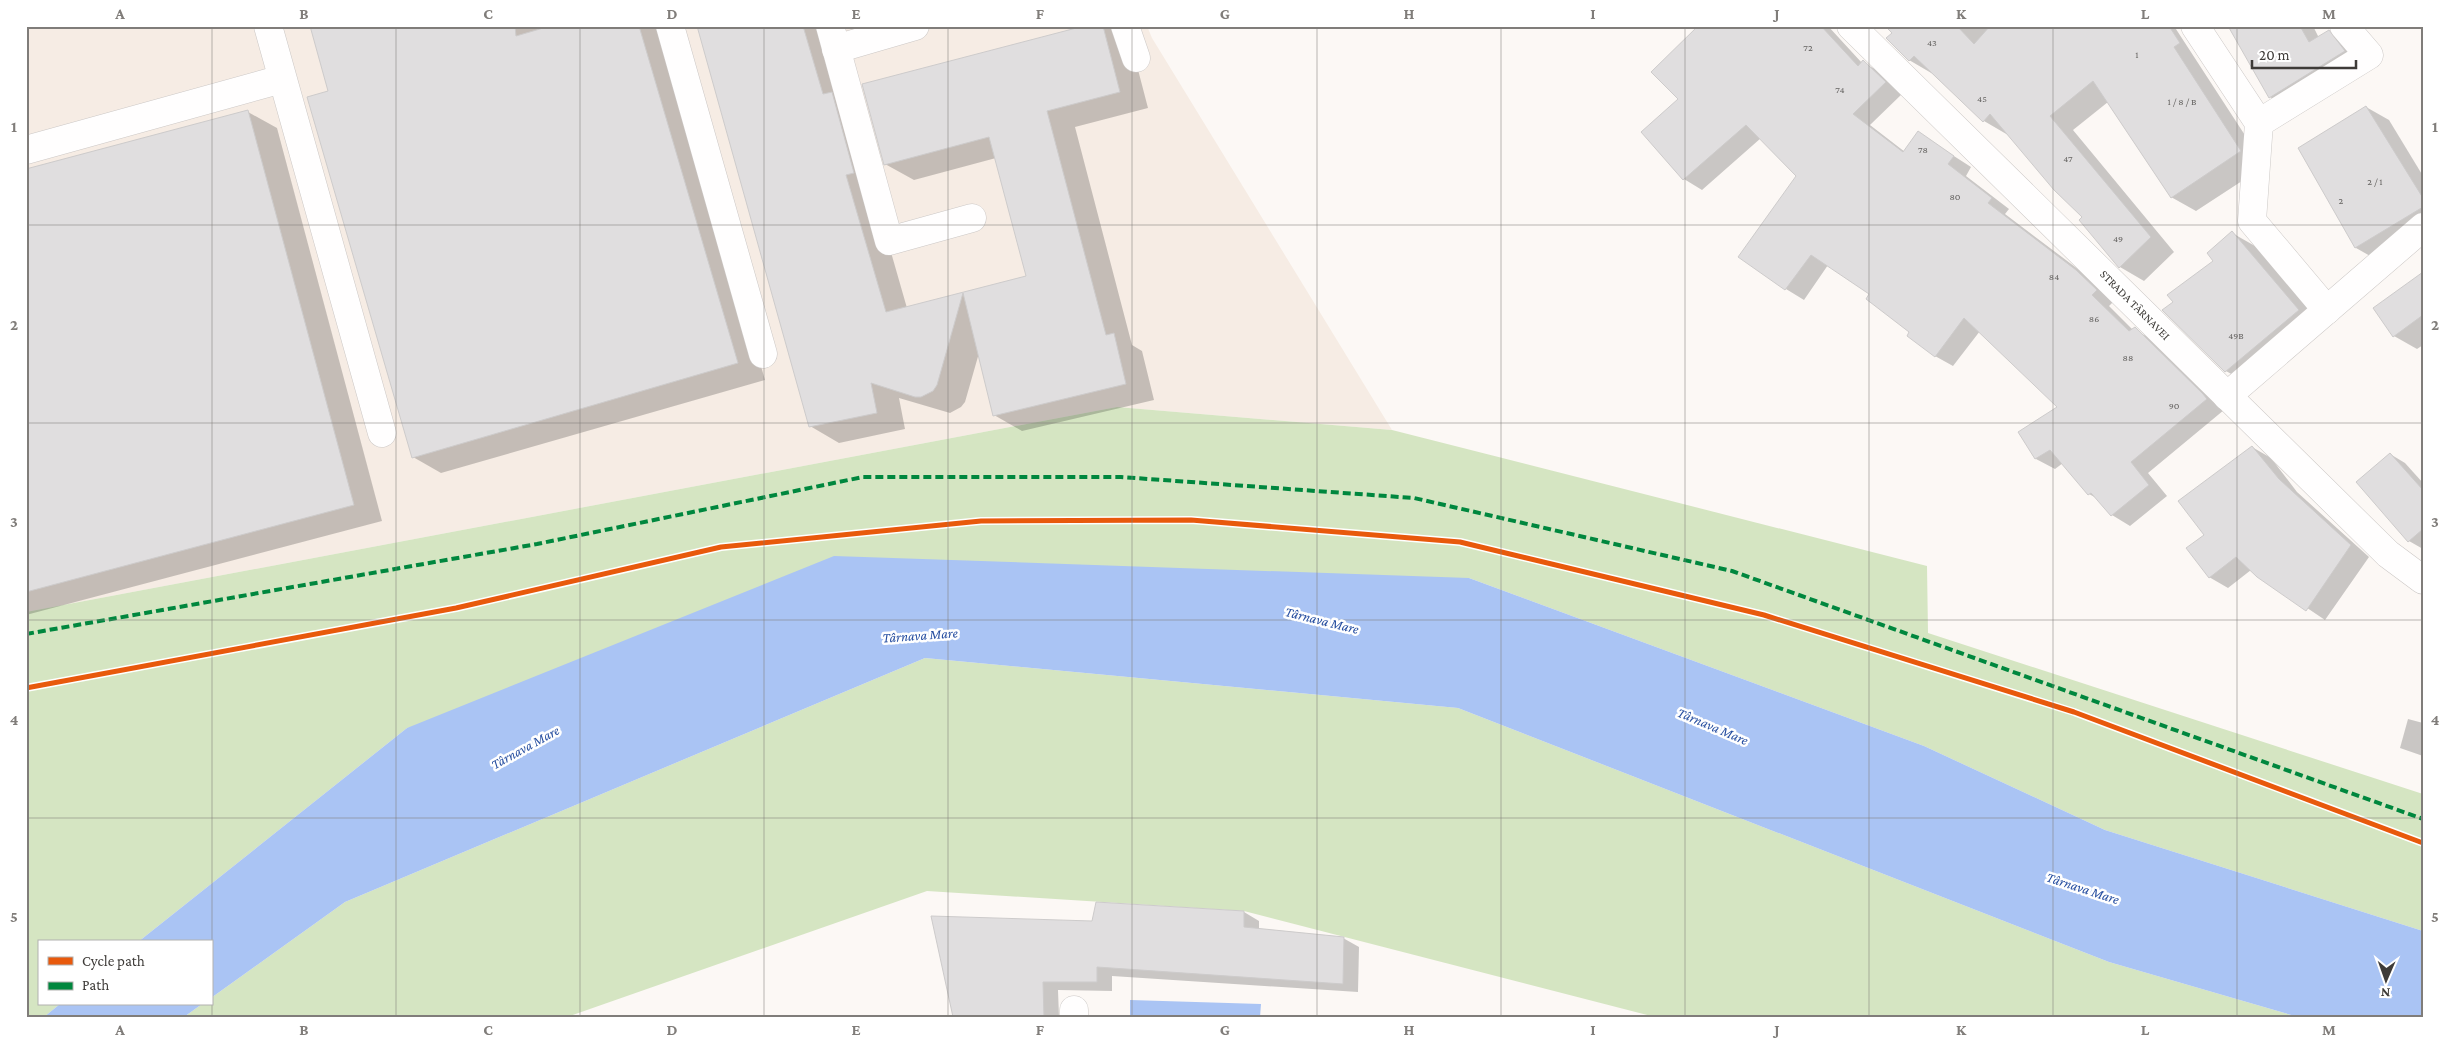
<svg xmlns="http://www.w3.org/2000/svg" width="2449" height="1043" viewBox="0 0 2449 1043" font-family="'Crimson Pro',serif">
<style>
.built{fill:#f6ece4}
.green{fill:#d5e5c2}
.water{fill:#aac4f4}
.shadow{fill:#0003}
.building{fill:#e0dedf;stroke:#cdcbcb}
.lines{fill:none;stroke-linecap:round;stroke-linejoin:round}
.minor-casing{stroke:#ccc8c6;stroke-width:29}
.minor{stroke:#fffefe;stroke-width:28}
.quiet{stroke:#00873e;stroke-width:4;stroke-dasharray:8 4;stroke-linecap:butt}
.cycleway-casing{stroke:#fff;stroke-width:8}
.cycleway{stroke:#e8590c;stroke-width:5}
.grid{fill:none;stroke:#807d7a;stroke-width:1;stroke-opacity:0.55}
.labels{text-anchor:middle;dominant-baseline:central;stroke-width:5;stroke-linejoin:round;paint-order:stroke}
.number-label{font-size:10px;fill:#666462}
.street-label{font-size:12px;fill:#3e3b38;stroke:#fff}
.water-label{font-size:14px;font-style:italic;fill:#264ea0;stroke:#fff}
.neatline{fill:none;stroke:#807d7a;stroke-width:2}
.grid-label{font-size:16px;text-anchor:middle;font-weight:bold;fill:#807d7a}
</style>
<rect width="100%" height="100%" fill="#fcf8f5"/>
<path class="built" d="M26,26H1147L1152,38L1392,430L1117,407L26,612Z"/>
<g class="green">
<path d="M1117,407L1392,430L1927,566L1928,633L2423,794V931L2105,830L1924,746L1469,578L407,728L138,942H39V1004H60L44,1017H26V612Z"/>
<path d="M925,658L1458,708L2109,962L2298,1017H1655L1244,911L927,891L567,1017H184L202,1004H211V998L345,902Z"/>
</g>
<g class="water">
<path d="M834,556L1469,578L1924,746L2105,830L2423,931V1017H2298L2109,962L1458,708L925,658L345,902L211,998V942H138L407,728Z"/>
<path d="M1130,1000L1261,1004L1260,1017H1130Z"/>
<path d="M60,1004H202L184,1017H44Z"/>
</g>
<g class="shadow">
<path d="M312,26H662L765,380L441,473L413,457L329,92Z"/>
<path d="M699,26H826L907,308L1027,277L996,158L914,180L885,164L1089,26H1108L1130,39L1148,108L1075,127L1132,345L1142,351L1154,400L1022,431L994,415L979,353L965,402L961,407L950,413L899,398L905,429L839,443L810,426Z"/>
<path d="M1700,26H1828L1862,63L1882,72L1903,93L1870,125L1905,152L1918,133L1971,167L1966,176L2009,209L2005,214L2095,282L2114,301L2109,306L2133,330L2153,339L2224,410L2148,473L2167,496L2130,526L2112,515L2098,499L2089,494L2063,463L2055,469L2036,459L2019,433L2059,407L1980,331L1953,366L1935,356L1871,294L1828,265L1804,300L1786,289L1798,176L1761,138L1702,190L1684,179L1680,99Z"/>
<path d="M1900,26H2174L2265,166L2196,211L2171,197L2108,102L2073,130L2174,252L2144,281L2120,267L2081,220L2083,217L2008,135L1984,121L1933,74L1909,60Z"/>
<path d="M2230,26H2313L2319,38L2329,32L2350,44L2365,64L2291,109L2270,97Z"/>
<path d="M2366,107L2389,120L2423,176V234L2379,261L2356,248L2299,148Z"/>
<path d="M248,112L277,128L382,521L26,615V170Z"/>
<path d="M2232,233L2255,246L2320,323L2249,384L2226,371L2175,303L2214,262Z"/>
<path d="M2423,274V345L2417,349L2394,336Z"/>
<path d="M2252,447L2271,458L2297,492L2369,557L2325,620L2251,570L2228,588L2209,577L2206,535Z"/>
<path d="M2390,454L2405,463L2423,483V549L2409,541Z"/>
<path d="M2408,719L2423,723V756L2400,748Z"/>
<path d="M1244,912L1259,921V930L1343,938L1359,947L1358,992L1112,976V991L1058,990L1059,1017H954L1093,922Z"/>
</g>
<g class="building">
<path d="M310,26H515L516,36L550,26H639L738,363L412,458L307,97L328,91Z"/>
<path d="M697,26H803L823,94L832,92L854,173L846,175L886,312L1026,276L989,137L884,165L862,84L1084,26H1103L1120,92L1047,111L1106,335L1114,333L1126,384L993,416L963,293L937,385L933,391L921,397H915L871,383L877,413L809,427Z"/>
<path d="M1698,26H1821L1858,66L1863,60L1886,82L1853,114L1903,152L1918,131L1954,156L1948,164L1992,198L1988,203L2076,270L2097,290L2092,295L2129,331L2135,327L2203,394L2207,399L2131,462L2149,485L2111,516L2091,493L2088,495L2050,450L2035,459L2018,432L2057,407L1964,318L1935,357L1907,336L1909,332L1866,299L1869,294L1811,255L1785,290L1738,257L1796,176L1746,125L1683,180L1641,132L1678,99L1651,72Z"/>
<path d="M1885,26H1957L1974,44L1990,26H2169L2180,43L2174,47L2241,151L2171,198L2093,81L2050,116L2151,237L2119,268L2079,220L2082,217L2054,190L1990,114L1983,122L1914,56L1909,61L1886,38L1892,33Z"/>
<path d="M2228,26H2300L2309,42L2329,30L2345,51L2269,98Z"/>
<path d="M2366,106L2423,198V207L2355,248L2298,148Z"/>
<path d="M248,110L354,505L26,592V169Z"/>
<path d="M2232,231L2299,310L2225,372L2162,310L2173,302L2167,295L2213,261L2207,253Z"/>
<path d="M2423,272V315L2393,337L2373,308Z"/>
<path d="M2252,446L2279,479L2351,545L2306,611L2257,577L2236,557L2209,578L2186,548L2204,535L2178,501Z"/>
<path d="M2390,453L2423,490V529L2408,542L2356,482Z"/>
<path d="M1096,902L1244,911V927L1344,937L1343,984L1097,967V982H1043L1044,1017H953L931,916L1092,921Z"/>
</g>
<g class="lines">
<defs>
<g id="minor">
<path d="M268,26L382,433"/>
<path d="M670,26L763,354"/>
<path d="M830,26L889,241L972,218"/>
<path d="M1125,26L1136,58"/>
<path d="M1851,26L2388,554L2423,580"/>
<path d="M2195,26L2259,123L2252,221L2327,310"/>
<path d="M836,49L915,26"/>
<path d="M2259,123L2369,55L2344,26"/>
<path d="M26,150L282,79"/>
<path d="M2227,396L2423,227"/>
<path d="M1074,1017V1010"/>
</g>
</defs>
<use href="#minor" class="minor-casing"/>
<use href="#minor" class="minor"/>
<path class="quiet" d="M26,634L537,544L863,477H1121L1414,498L1732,571L2423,819"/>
<defs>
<path id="cycleway" d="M26,688L456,608L721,547L981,521L1191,520L1460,542L1764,615L2074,712L2423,843"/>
</defs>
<use href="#cycleway" class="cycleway-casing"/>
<use href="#cycleway" class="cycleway"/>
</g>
<path class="grid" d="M212,26V1017M396,26V1017M580,26V1017M764,26V1017M948,26V1017M1132,26V1017M1317,26V1017M1501,26V1017M1685,26V1017M1869,26V1017M2053,26V1017M2237,26V1017M26,225H2423M26,423H2423M26,620H2423M26,818H2423"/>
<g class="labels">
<g class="number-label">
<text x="1932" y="42">43</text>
<text x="1808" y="47">72</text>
<text x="2137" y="54">1</text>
<text x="1840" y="89">74</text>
<text x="1982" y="98">45</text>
<text x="2182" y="101">1 / 8 / B</text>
<text x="1923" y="149">78</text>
<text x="2068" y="158">47</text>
<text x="2375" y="181">2 / 1</text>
<text x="1955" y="196">80</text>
<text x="2341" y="200">2</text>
<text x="2118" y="238">49</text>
<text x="2054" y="276">84</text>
<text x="2094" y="318">86</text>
<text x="2236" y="335">49B</text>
<text x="2128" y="357">88</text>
<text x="2174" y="405">90</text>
</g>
<g class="street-label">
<text transform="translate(2135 305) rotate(45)">STRADA TÂRNAVEI</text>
</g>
<g class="water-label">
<text transform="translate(1322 620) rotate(14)">Târnava Mare</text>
<text transform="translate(920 635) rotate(-4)">Târnava Mare</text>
<text transform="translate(1713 726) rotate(23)">Târnava Mare</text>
<text transform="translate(525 747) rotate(-29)">Târnava Mare</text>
<text transform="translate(2083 888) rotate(18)">Târnava Mare</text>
</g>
</g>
<rect width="2449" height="1043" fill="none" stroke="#ffffff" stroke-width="55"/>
<rect x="38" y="940" width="175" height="65" fill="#ffffff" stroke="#b2b1af"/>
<rect x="48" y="957" width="25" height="8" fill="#e8590c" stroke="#b2b1af"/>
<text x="82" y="966" font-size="15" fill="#3e3b38">Cycle path</text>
<rect x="48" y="982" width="25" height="8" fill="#00873e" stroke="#b2b1af"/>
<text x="82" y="990" font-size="15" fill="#3e3b38">Path</text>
<g transform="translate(2386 980) rotate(182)" stroke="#ffffff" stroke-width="4" paint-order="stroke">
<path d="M0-4L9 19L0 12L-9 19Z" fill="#3e3b38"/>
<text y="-8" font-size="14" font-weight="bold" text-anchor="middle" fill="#3e3b38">N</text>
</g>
<path d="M2252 60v8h104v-8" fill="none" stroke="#3e3b38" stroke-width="2.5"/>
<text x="2259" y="60" font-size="15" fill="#3e3b38" stroke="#ffffff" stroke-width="4" paint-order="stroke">20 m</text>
<rect x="28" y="28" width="2394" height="988" class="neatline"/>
<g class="grid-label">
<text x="120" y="19">A</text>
<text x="304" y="19">B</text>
<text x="488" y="19">C</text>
<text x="672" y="19">D</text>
<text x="856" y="19">E</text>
<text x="1040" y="19">F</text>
<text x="1225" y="19">G</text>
<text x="1409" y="19">H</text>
<text x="1593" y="19">I</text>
<text x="1777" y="19">J</text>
<text x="1961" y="19">K</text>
<text x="2145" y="19">L</text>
<text x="2329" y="19">M</text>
<text x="14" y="132">1</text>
<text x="2435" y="132">1</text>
<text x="14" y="330">2</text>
<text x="2435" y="330">2</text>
<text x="14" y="527">3</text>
<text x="2435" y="527">3</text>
<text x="14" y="725">4</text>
<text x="2435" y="725">4</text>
<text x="14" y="922">5</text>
<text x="2435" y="922">5</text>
<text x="120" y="1035">A</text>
<text x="304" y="1035">B</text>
<text x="488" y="1035">C</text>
<text x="672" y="1035">D</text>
<text x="856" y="1035">E</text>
<text x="1040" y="1035">F</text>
<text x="1225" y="1035">G</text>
<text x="1409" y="1035">H</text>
<text x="1593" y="1035">I</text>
<text x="1777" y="1035">J</text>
<text x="1961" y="1035">K</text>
<text x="2145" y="1035">L</text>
<text x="2329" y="1035">M</text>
</g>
</svg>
